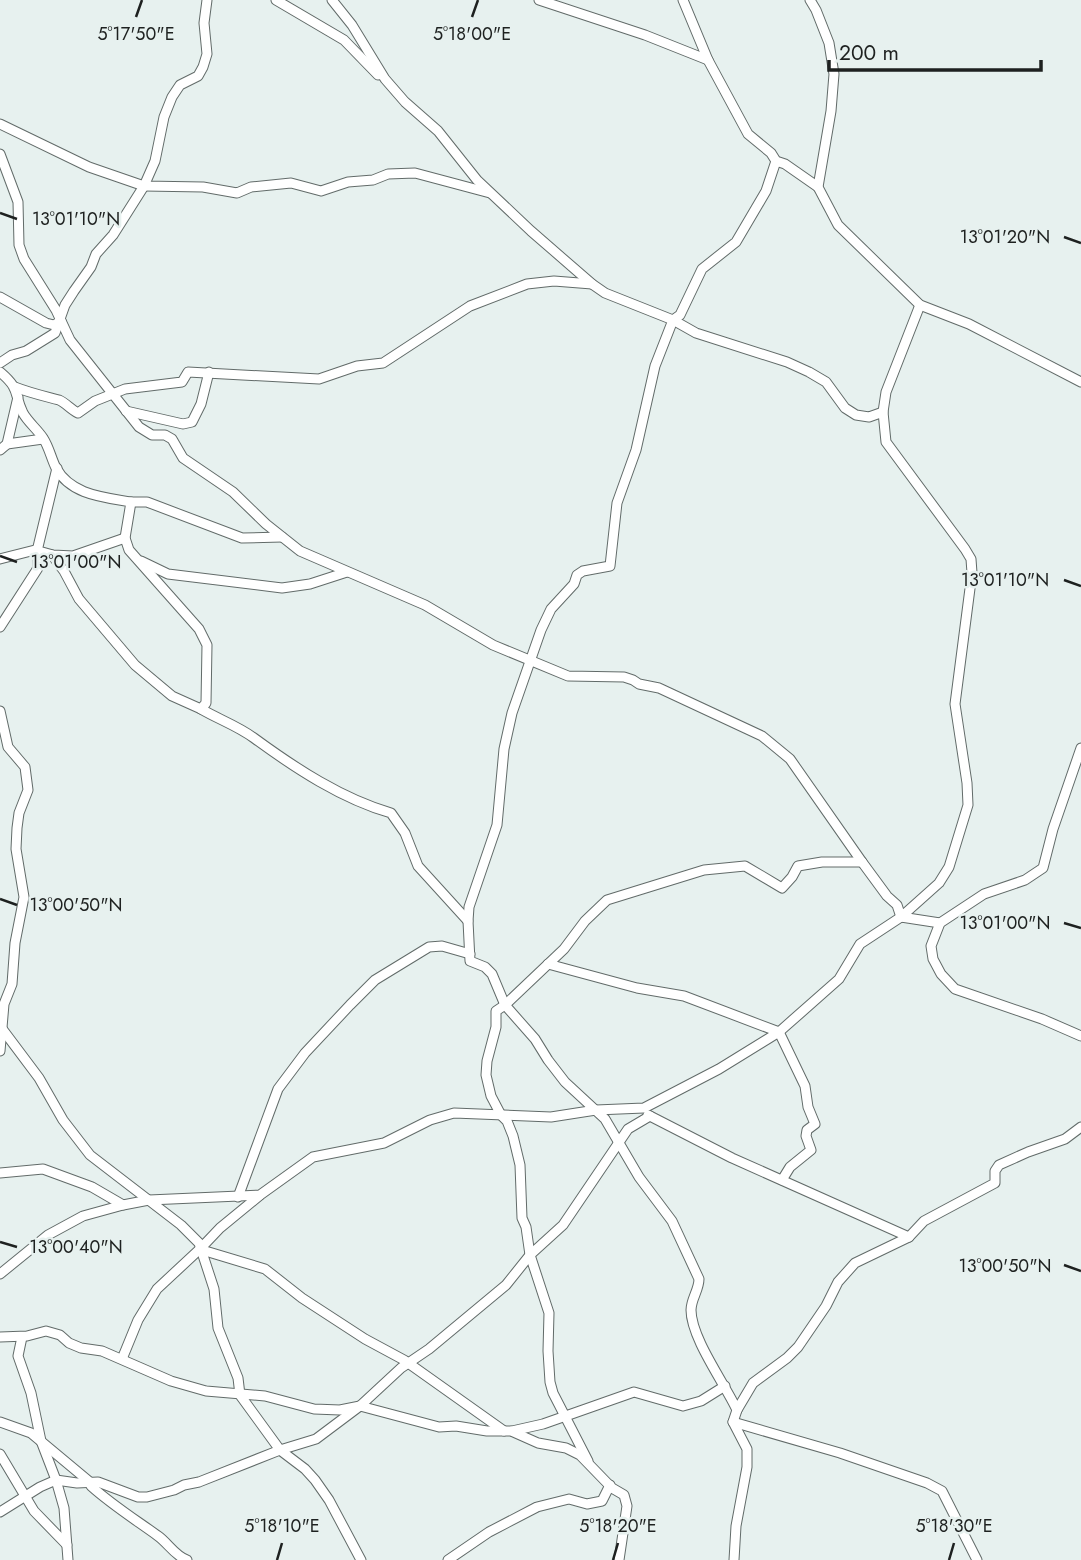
<svg xmlns="http://www.w3.org/2000/svg" width="1081" height="1560" viewBox="0 0 1081 1560" font-family="Jost,sans-serif">
<style>
.lines{fill:none;stroke-linecap:round;stroke-linejoin:round}
.minor-casing{stroke:#626b69;stroke-width:11}
.minor{stroke:#fff;stroke-width:9}
.ticks{fill:none;stroke:#1e2120;stroke-width:2.5}
.ticks-label{font-size:18px;text-anchor:middle;fill:#1e2120;stroke:#e7f1ef;stroke-width:5;stroke-linejoin:round;paint-order:stroke}
</style>
<rect width="100%" height="100%" fill="#e7f1ef"/>
<g class="lines">
<defs>
<g id="minor">
<path d="M276,0L344,40L378,75"/>
<path d="M332,0L352,25L385,79L405,102L438,131L477,180L531,231L592,284L605,293L673,320L696,333L787,362L809,372L826,382L845,408L856,415L869,417L883,412"/>
<path d="M539,0L645,35L708,60"/>
<path d="M683,0L708,60L748,134L771,153L776,161L785,164L818,187"/>
<path d="M810,0L816,10L829,43L834,74L831,111L818,187L838,225L920,305L969,324L1081,382"/>
<path d="M0,124L89,167L144,186L203,187L237,193L251,187L291,183L321,191L348,182L373,180L388,174L415,173L490,193"/>
<path d="M0,154L18,202L19,245L24,259L56,310L70,340L139,427L152,435H165L172,439L183,458L233,492L266,524L300,551L425,605L493,645L568,676L624,677L633,680L639,684L659,688L762,736L790,759L862,862L887,896L897,905L901,917"/>
<path d="M0,297L46,323L54,325L61,321"/>
<path d="M0,363L12,355L26,351L55,333L65,305L74,291L91,267L96,254L113,235L144,186L155,161L164,117L172,97L180,85L198,76L203,67L207,54L204,23L207,0"/>
<path d="M0,372C21,390 13,392 23,413C28,422 37,429 43,438C49,447 51,458 56,468C71,495 103,497 131,502L125,538L129,550L199,629L207,645L206,703L201,709C218,719 238,726 254,738C295,768 342,799 391,813L405,833L418,866L468,921"/>
<path d="M15,387C30,393 44,396 59,400C66,403 70,409 78,413L95,401L125,389L182,382L188,372L319,379L357,366L383,363L470,306L527,284L554,281L592,284"/>
<path d="M126,411L183,424L192,422L201,404L209,372"/>
<path d="M7,444L43,439"/>
<path d="M0,450L7,444L18,397"/>
<path d="M131,502H147L242,538L282,537"/>
<path d="M52,555L64,571L79,599L135,665L172,696L201,709"/>
<path d="M0,559L35,550L53,555L73,556L125,538"/>
<path d="M141,561L168,574L282,588L310,584L347,572"/>
<path d="M0,627L38,568L37,551L57,468"/>
<path d="M0,711L8,747L25,767L28,790L19,813L17,828L16,849L24,897L15,943L12,984L4,1004L0,1051"/>
<path d="M1081,748L1053,829L1043,868L1025,880L984,894L940,923L931,946L933,959L941,974L955,989L1042,1019L1081,1036"/>
<path d="M901,917L940,923"/>
<path d="M548,964L637,988L684,996L779,1032"/>
<path d="M0,1026L39,1078L63,1120L90,1155L181,1225L199,1243L214,1289L218,1328L238,1378L240,1395L280,1450L305,1469L315,1480L329,1500L361,1560"/>
<path d="M779,1032L805,1086L808,1107L815,1124L807,1130L806,1136L811,1150L790,1167L782,1180"/>
<path d="M648,1115L732,1158L909,1237"/>
<path d="M0,1173L43,1169L92,1187L123,1205"/>
<path d="M238,1197L278,1089L305,1053L350,1005L375,980L429,947L442,946L470,954"/>
<path d="M202,1250L265,1269L302,1298L365,1339L404,1360L504,1431"/>
<path d="M0,1274L48,1235L83,1216L123,1205L149,1200L260,1195L313,1157L384,1143L430,1120L454,1113L551,1117L596,1110L644,1108L719,1069L779,1032L839,979L860,944L901,917L939,883L949,867L968,805L967,783L955,704L972,573L971,559L965,549L886,442L883,412L886,392L920,305"/>
<path d="M0,1337L27,1336L46,1331L60,1335L69,1343L81,1348L102,1351L171,1381L206,1391L265,1396L314,1409L340,1410L360,1406L439,1427L456,1426L487,1431H511L538,1443L566,1448L580,1455L612,1488L624,1495L627,1506L619,1560"/>
<path d="M22,1337L18,1356L31,1393L41,1441L56,1480L64,1508L68,1560"/>
<path d="M122,1359L138,1320L157,1289L201,1248L220,1228L259,1196"/>
<path d="M737,1410C725,1384 691,1338 691,1310C691,1299 699,1290 699,1279L672,1221L639,1177L605,1119L565,1082L548,1060L535,1039L505,1005L492,974L485,967L470,961L468,921L469,907L497,825L504,749L512,713L541,630L551,609L574,584L577,575L583,571L610,566L617,503L636,450L655,366L673,320L680,315L702,269L736,242L766,191L776,161"/>
<path d="M0,1422L31,1433L91,1483V1486C112,1505 136,1520 158,1536C168,1543 175,1556 187,1560"/>
<path d="M733,1422L840,1453L927,1483L942,1491L977,1560"/>
<path d="M512,1431L543,1424L634,1392L683,1406L701,1401L725,1386"/>
<path d="M0,1454L34,1511L67,1545"/>
<path d="M588,1461L553,1393L550,1382L548,1351L549,1313L530,1255L526,1227L522,1218L520,1165L513,1136L507,1121L501,1115L491,1096L486,1075L487,1061L496,1027V1011L505,1005L564,949L585,921L607,900L704,870L745,866L782,888L792,877L798,866L822,862H862"/>
<path d="M0,1512L40,1487L56,1480L77,1483L98,1482L138,1497H147L174,1490L184,1485L199,1482L280,1450L316,1439L360,1406L401,1368L429,1349L506,1285L530,1255L563,1225L628,1129L650,1116"/>
<path d="M448,1560L489,1532L537,1507L569,1499L587,1504L602,1501L610,1485"/>
<path d="M734,1560L736,1526L747,1467V1449L733,1422L737,1410L753,1383L787,1358L798,1347L826,1306L838,1282L855,1263L909,1237L924,1221L995,1183V1171L999,1165L1028,1152L1065,1139L1081,1127"/>
</g>
</defs>
<use href="#minor" class="minor-casing"/>
<use href="#minor" class="minor"/>
</g>
<path class="ticks" d="M136,17L142,0M472,17L478,0M0,213L17,219M1064,237L1081,243M0,556L17,562M1064,580L1081,586M0,899L17,905M1064,923L1081,928M0,1242L17,1247M1064,1265L1081,1271M277,1560L282,1543M613,1560L618,1543M949,1560L954,1543"/>
<g class="ticks-label">
<text x="136" y="40">5°17'50"E</text>
<text x="472" y="40">5°18'00"E</text>
<text x="76" y="225">13°01'10"N</text>
<text x="1005" y="243">13°01'20"N</text>
<text x="76" y="568">13°01'00"N</text>
<text x="1005" y="586">13°01'10"N</text>
<text x="76" y="911">13°00'50"N</text>
<text x="1005" y="929">13°01'00"N</text>
<text x="76" y="1253">13°00'40"N</text>
<text x="1005" y="1272">13°00'50"N</text>
<text x="282" y="1532">5°18'10"E</text>
<text x="618" y="1532">5°18'20"E</text>
<text x="954" y="1532">5°18'30"E</text>
</g>
<path d="M829 60v10h212v-10" fill="none" stroke="#1e2120" stroke-width="3.5"/>
<text x="839" y="60" font-size="21" fill="#1e2120" stroke="#e7f1ef" stroke-width="5" paint-order="stroke">200 m</text>
</svg>
